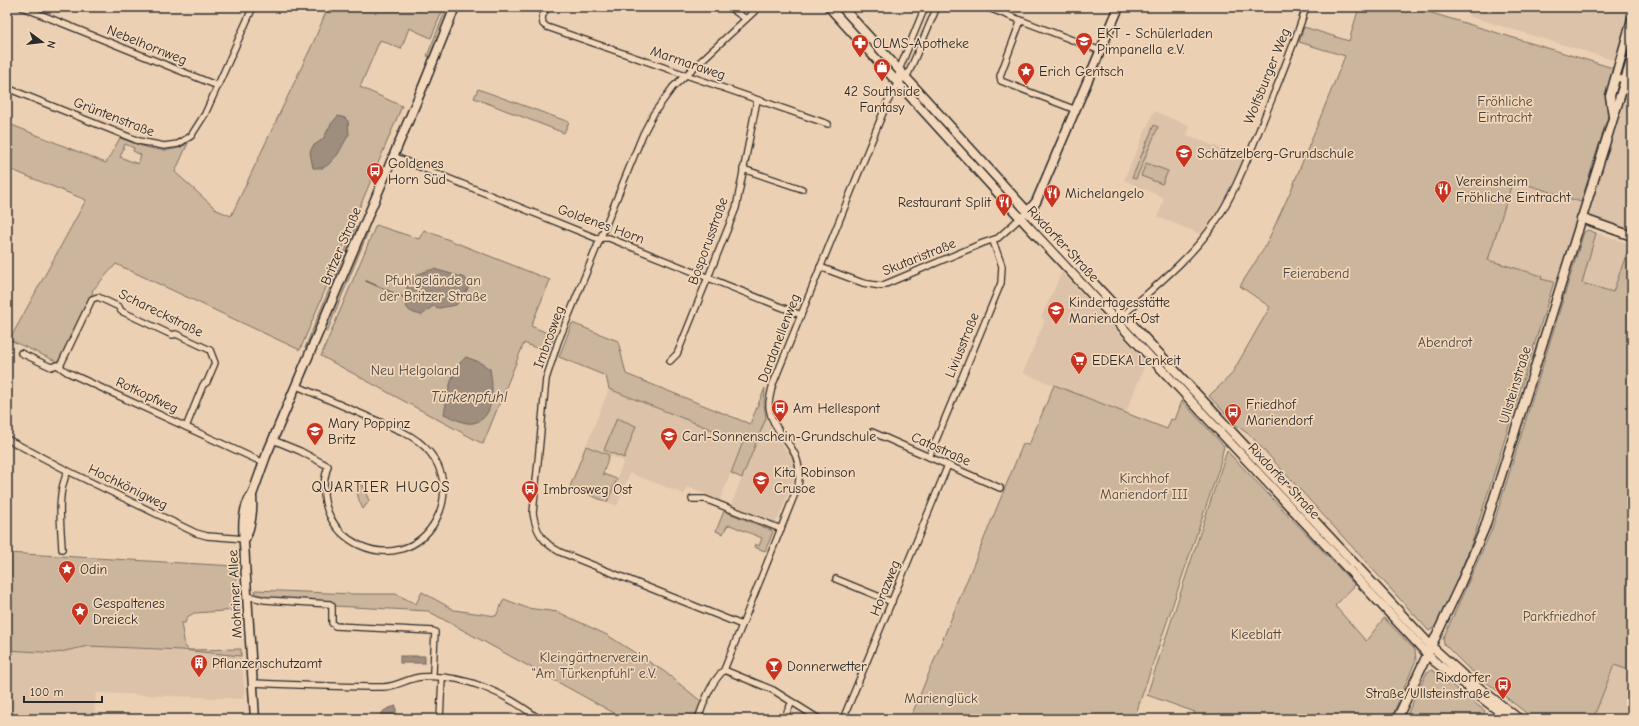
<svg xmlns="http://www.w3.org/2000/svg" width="1639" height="726" viewBox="0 0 1639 726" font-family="'Comic Neue',sans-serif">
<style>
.built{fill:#dbc2a9}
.green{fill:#cbb59d;stroke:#7b7064;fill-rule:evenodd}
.water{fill:#9f8e7e;stroke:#71665d}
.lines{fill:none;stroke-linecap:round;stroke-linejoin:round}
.stream{stroke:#71665d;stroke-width:1.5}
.street-casing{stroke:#2b2b2b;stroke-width:8}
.secondary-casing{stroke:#2b2b2b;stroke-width:11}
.street{stroke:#f3d7ba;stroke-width:5.5}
.secondary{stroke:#f3d7ba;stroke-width:8}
.labels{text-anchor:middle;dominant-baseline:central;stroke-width:3.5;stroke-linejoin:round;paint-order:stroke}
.poi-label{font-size:14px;fill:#2b2b2b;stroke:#f3d7ba;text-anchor:start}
.street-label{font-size:14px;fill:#2b2b2b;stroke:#f3d7ba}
.park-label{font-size:14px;fill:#4b4742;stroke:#f3d7ba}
.water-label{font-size:15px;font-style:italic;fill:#484440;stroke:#f3d7ba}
.neighbourhood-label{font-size:15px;letter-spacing:1px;fill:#2b2b2b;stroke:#f3d7ba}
</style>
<rect width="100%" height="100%" fill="#ebd0b4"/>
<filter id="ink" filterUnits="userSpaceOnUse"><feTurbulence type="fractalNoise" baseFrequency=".025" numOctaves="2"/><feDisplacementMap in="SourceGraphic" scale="8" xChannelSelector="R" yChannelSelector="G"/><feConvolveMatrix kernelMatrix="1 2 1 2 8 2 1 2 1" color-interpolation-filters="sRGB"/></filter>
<g filter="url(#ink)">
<g class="built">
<path d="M1470,7H1632L1617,61L1468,16Z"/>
<path d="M1630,87H1632V231L1592,217L1588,212L1626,90Z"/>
<path d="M1154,111L1190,126L1187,135L1244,158L1235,178L1221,206L1201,234L1158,217L1164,198L1124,180Z"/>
<path d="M1513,180L1582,202L1557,283L1541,279V276L1488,260Z"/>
<path d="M1596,233L1630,244L1613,292L1582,283Z"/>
<path d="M1062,272L1146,362L1126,413L1023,373L1045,320L1041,318Z"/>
<path d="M609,389L743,442L720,500L688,487L684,494L630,473L617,506L607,502L624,461L586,446Z"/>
<path d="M766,418L791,458L794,471L793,482L778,519L773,522L731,505Z"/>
<path d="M88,646L182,650L241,656L245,694L243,695L244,699L96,693L94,719H7V650L56,653Z"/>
<path d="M1614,665L1632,671V719H1593Z"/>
</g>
<g class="green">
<path d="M328,7H444L431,38L409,28L401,49L380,40L360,87L402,106L300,350L116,264L92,291L93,292L60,363L10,340L7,345V338L10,339L86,200L7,168V123L106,163L120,138C142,146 167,158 188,143L175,172L217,210L231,216L314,41ZM125,144L134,148L133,151L141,155L138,164L120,157Z"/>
<path d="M447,7H452L431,57L427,56Z"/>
<path d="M1359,7H1412L1613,68L1606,94L1609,113L1581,202L1513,180L1488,260L1542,276L1541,279L1554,282L1475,534L1457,582L1435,627L1429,631L1251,436L1236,425L1209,396L1231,375L1270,307L1240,286L1265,247L1292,188L1345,56L1299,42L1304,27L1349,41Z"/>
<path d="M911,85L1010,195L1007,197L908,90Z"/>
<path d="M478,89L569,122L564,133L474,98Z"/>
<path d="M1154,125L1158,127L1136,179L1132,178Z"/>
<path d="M1146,163L1168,171L1162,184L1141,176Z"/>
<path d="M376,225L419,239L424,230L550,280L531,326L554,336L548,353L524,343L483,444L321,356Z"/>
<path d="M355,227L359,229L324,313H322L314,333L315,334L309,349L305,348Z"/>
<path d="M1588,230L1596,233L1582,283L1613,292L1630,244L1632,245V671L1614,665L1593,719H1534L1468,668L1444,644L1443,639L1492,529L1584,232Z"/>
<path d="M364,231L368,232L327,332L324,330L333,310L331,309Z"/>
<path d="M572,323L618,341L626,374L750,424L765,388L764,405L766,418L742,478L731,473L743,442L609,389L606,376L559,357Z"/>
<path d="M1054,385L1167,429L1171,419L1175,420L1182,401L1224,446L1219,468L1134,719H910L1023,444L1029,445Z"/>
<path d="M617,418L636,426L624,458L604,450Z"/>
<path d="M586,446L609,455L603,474L617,479L607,502L570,487Z"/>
<path d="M1227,451L1355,585L1335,606L1366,641L1384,618L1415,650L1416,660L1391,719H1193L1195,712L1147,695Z"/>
<path d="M363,485L369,501L363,509C359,501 357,496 357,487Z"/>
<path d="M724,511L771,530L773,532L765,551L754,547L755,544L759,546L762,538L730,525L727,526L723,534L716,531Z"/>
<path d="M7,553L235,566L238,610L194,613L187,617L185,623H181L185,646L189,650L241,649V656L182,650L88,646L56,653L7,650Z"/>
<path d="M255,590L354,594H396L416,604L422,592L454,610L496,616L504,599L527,608L558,612L607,635L665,672L703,703L698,719H625L428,611L334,606L256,598Z"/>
<path d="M1432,670L1485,711L1481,719H1405L1427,672Z"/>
</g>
<g class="water">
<path d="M338,116L345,118L348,121L349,134L338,154L329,164L323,168H313L310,152L313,146L323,139L331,124Z"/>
<path d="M434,269L465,278L470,286L456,305L439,308L433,306L422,315C417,314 411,313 408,309C402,301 406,286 412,279C417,273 427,271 434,269Z"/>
<path d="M466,357L479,362L490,369C493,385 496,419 473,423C465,425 451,417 444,414C448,394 450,370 466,357Z"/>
<rect x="400" y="656" width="25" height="7"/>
<path d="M396,706V719H380C380,710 389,708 396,706Z"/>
</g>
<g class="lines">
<path class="stream" d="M366,281L405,298"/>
<defs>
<g id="street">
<path d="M22,7L218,86"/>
<path d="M547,7L542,17L543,24L547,27L828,124"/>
<path d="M729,7L746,19"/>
<path d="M986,7L1101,51"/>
<path d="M1021,20L1000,76L1001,81L1076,110"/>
<path d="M1616,78L1632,81"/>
<path d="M898,82L899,70L925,7"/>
<path d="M7,88L139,141L164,146L178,144L191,136L205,114L253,7"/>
<path d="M393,156L586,234L596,238H609L801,315"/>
<path d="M743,169L802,189"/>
<path d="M820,267L863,283L881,286L983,243L998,238L1028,211"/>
<path d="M1117,321C1149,291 1186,263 1212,227C1235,194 1248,157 1263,121C1278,83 1294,46 1306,7"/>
<path d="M21,353L51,367L57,365L67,372L264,463"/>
<path d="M670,361L677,354L680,347L736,208L757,100"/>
<path d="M60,366L92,299L98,297L119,307L121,311L172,335L176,334L210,350L215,363L207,382L203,385L186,427"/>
<path d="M872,432L1000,488"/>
<path d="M7,439L68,471L196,533L207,536L245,539"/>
<path d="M273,440L300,451L328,466C303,541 401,584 436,520C442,509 445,495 443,482C439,458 425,443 403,432L297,386"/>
<path d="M929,457L1001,283L1002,266L993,241"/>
<path d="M692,499H705L781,529"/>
<path d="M62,549C61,524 56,494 68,471"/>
<path d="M836,579L892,602"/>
<path d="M247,596L265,600L330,604L332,606V623L335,626L433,631L435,632L433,672"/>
<path d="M742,625L560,552C543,543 536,532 533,513L546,379L558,342L643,134L654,113L673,87L759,7"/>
<path d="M724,670L773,690L819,719"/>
<path d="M253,683C296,685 340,687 383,687C397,687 408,678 421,677C463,673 507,694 539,719"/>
<path d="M440,719L442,678"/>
<path d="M698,719C705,700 710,684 724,670L798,486C806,444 772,438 769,406C769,398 771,391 773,384L887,103L898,82L906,77L909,72L937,7"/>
<path d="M786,719L787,712L792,702"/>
<path d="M843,719L948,465"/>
</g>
<g id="secondary">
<path d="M829,7L1027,225L1434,661L1509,719"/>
<path d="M842,7L1036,221L1431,646L1463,675L1519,719"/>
<path d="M1613,116L1610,96L1632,19"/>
<path d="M1028,211L1036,202L1119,7"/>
<path d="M1581,218L1632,236"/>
<path d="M245,539C251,527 253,510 252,497"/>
<path d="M255,719L245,563C245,542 238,513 252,495L266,456L424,84L455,7"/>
<path d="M1397,719L1460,585L1485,527L1632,58"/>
</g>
</defs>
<use href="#street" class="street-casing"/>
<use href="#secondary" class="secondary-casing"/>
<use href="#street" class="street"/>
<use href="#secondary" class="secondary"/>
</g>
</g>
<defs>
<symbol id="school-pin" viewBox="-11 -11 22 30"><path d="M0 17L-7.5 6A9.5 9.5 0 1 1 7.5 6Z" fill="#c8321e" stroke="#f3d7ba"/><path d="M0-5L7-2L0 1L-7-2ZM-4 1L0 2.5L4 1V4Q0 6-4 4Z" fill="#fff"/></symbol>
<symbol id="pharmacy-pin" viewBox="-11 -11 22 30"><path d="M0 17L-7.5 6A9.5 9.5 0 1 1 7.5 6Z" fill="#c8321e" stroke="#f3d7ba"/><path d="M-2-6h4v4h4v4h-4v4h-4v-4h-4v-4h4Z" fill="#fff"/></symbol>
<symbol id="shop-pin" viewBox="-11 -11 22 30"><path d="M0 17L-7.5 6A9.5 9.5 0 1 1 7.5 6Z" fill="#c8321e" stroke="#f3d7ba"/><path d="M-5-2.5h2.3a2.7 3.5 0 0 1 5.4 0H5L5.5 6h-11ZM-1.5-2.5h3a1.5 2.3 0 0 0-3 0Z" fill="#fff"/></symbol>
<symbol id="sight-pin" viewBox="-11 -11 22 30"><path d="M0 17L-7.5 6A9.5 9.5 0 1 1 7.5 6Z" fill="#c8321e" stroke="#f3d7ba"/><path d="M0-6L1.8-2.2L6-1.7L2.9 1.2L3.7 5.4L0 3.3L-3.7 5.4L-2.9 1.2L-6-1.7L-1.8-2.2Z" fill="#fff"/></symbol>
<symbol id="bus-pin" viewBox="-11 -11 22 30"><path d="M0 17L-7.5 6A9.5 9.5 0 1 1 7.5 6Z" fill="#c8321e" stroke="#f3d7ba"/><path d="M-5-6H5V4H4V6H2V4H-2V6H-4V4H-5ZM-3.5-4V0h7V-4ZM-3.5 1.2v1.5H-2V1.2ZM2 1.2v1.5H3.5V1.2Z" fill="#fff"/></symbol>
<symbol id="restaurant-pin" viewBox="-11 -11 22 30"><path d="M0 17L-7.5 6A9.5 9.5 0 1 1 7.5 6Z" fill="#c8321e" stroke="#f3d7ba"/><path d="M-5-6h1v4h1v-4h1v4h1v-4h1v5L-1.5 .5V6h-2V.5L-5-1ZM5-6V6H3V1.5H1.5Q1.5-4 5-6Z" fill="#fff"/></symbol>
<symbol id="supermarket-pin" viewBox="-11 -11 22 30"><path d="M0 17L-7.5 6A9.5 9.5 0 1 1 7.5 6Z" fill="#c8321e" stroke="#f3d7ba"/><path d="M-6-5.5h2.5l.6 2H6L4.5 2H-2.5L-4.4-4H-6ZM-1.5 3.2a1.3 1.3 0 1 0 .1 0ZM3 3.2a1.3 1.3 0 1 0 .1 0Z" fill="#fff"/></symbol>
<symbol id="building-pin" viewBox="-11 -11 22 30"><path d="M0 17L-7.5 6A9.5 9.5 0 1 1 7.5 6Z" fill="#c8321e" stroke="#f3d7ba"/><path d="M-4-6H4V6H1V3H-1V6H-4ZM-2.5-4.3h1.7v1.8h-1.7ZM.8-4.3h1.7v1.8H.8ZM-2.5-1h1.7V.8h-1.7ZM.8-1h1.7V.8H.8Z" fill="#fff"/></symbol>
<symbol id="bar-pin" viewBox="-11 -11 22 30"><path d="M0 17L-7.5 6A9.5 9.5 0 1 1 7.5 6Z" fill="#c8321e" stroke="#f3d7ba"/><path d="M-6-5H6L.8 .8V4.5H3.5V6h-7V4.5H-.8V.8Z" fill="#fff"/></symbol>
</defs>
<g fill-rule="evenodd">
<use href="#school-pin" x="1074" y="31" width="20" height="27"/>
<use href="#pharmacy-pin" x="850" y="33" width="20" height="27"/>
<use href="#shop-pin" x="872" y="57" width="20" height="27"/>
<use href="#sight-pin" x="1016" y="61" width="20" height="27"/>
<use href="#school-pin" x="1174" y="143" width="20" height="27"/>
<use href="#bus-pin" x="365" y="161" width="20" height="27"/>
<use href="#restaurant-pin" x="1433" y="179" width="20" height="27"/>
<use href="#restaurant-pin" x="1042" y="183" width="20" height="27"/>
<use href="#restaurant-pin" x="994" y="192" width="20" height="27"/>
<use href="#school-pin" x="1046" y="300" width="20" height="27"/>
<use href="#supermarket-pin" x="1069" y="350" width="20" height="27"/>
<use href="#bus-pin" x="770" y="398" width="20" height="27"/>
<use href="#bus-pin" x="1223" y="402" width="20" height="27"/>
<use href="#school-pin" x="305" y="421" width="20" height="27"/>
<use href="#school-pin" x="659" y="426" width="20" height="27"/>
<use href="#school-pin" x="751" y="470" width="20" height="27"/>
<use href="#bus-pin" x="520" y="479" width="20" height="27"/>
<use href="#sight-pin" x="57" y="559" width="20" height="27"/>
<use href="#sight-pin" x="70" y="601" width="20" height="27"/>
<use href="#building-pin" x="189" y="653" width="20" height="27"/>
<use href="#bar-pin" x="764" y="656" width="20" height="27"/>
<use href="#bus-pin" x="1493" y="675" width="20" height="27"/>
</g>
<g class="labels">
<g class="poi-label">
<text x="1097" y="33">EKT - Schülerladen<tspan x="1097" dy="16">Pimpanella e.V.</tspan></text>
<text x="873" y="43">OLMS-Apotheke</text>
<text x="1039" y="71">Erich Gentsch</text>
<text x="882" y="91" text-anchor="middle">42 Southside<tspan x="882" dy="16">Fantasy</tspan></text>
<text x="1197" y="153">Schätzelberg-Grundschule</text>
<text x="388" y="163">Goldenes<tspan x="388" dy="16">Horn Süd</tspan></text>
<text x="1456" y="181">Vereinsheim<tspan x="1456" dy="16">Fröhliche Eintracht</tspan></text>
<text x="1065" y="193">Michelangelo</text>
<text x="991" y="202" text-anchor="end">Restaurant Split</text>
<text x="1069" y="302">Kindertagesstätte<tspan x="1069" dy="16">Mariendorf-Ost</tspan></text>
<text x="1092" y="360">EDEKA Lenkeit</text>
<text x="1246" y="404">Friedhof<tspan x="1246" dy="16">Mariendorf</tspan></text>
<text x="793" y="408">Am Hellespont</text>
<text x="328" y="423">Mary Poppinz<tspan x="328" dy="16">Britz</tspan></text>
<text x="682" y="436">Carl-Sonnenschein-Grundschule</text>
<text x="774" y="472">Kita Robinson<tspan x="774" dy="16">Crusoe</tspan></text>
<text x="543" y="489">Imbrosweg Ost</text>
<text x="80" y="569">Odin</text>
<text x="93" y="603">Gespaltenes<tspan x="93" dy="16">Dreieck</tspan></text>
<text x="212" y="663">Pflanzenschutzamt</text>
<text x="787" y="666">Donnerwetter</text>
<text x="1490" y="677" text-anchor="end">Rixdorfer<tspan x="1490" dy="16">Straße/Ullsteinstraße</tspan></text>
</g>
<g class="street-label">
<text transform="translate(147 45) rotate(22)">Nebelhornweg</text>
<text transform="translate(688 63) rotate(19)">Marmaraweg</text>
<text transform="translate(1267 76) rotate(-68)">Wolfsburger Weg</text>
<text transform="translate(114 117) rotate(21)">Grüntenstraße</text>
<text transform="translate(601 224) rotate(20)">Goldenes Horn</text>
<text transform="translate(708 241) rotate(-70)">Bosporusstraße</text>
<text transform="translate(1063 244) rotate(47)">Rixdorfer Straße</text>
<text transform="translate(341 246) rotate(-67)">Britzer Straße</text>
<text transform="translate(919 257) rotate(-22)">Skutaristraße</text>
<text transform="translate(161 313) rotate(26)">Schareckstraße</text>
<text transform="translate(549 337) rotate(-70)">Imbrosweg</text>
<text transform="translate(779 338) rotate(-69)">Dardanellenweg</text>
<text transform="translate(962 345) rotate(-68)">Liviusstraße</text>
<text transform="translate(1515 385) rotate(-73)">Ullsteinstraße</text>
<text transform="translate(147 395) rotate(25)">Rotkopfweg</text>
<text transform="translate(941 449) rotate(24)">Catostraße</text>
<text transform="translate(1284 481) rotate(47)">Rixdorfer Straße</text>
<text transform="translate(128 487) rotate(26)">Hochkönigweg</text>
<text transform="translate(885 588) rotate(-68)">Horazweg</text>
<text transform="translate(235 594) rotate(-93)">Mohriner Allee</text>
</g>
<g class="park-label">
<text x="1505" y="101">Fröhliche<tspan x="1505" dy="16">Eintracht</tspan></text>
<text x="1316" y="273">Feierabend</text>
<text x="433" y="280">Pfuhlgelände an<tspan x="433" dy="16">der Britzer Straße</tspan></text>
<text x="1445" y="342">Abendrot</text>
<text x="415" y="370">Neu Helgoland</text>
<text x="1144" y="478">Kirchhof<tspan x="1144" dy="16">Mariendorf III</tspan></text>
<text x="1559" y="616">Parkfriedhof</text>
<text x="1256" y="634">Kleeblatt</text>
<text x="594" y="657">Kleingärtnerverein<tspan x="594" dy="16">"Am Türkenpfuhl" e.V.</tspan></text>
<text x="941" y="698">Marienglück</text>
</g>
<g class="water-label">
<text x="469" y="397">Türkenpfuhl</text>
</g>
<g class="neighbourhood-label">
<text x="381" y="487">QUARTIER HUGOS</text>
</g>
</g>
<rect width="1639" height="726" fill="none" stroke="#f3d7ba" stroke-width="24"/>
<rect x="12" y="12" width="1615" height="702" fill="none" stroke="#2b2b2b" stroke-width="1.5" filter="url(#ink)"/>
<g transform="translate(42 42) rotate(105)" stroke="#f3d7ba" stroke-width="3" paint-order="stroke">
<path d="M0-3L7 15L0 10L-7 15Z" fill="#2b2b2b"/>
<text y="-6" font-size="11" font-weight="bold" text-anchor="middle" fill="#2b2b2b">N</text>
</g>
<path d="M24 696v6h78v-6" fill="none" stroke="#2b2b2b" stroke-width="2"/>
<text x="30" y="696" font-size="12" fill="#2b2b2b" stroke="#f3d7ba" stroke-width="3" paint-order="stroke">100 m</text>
</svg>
